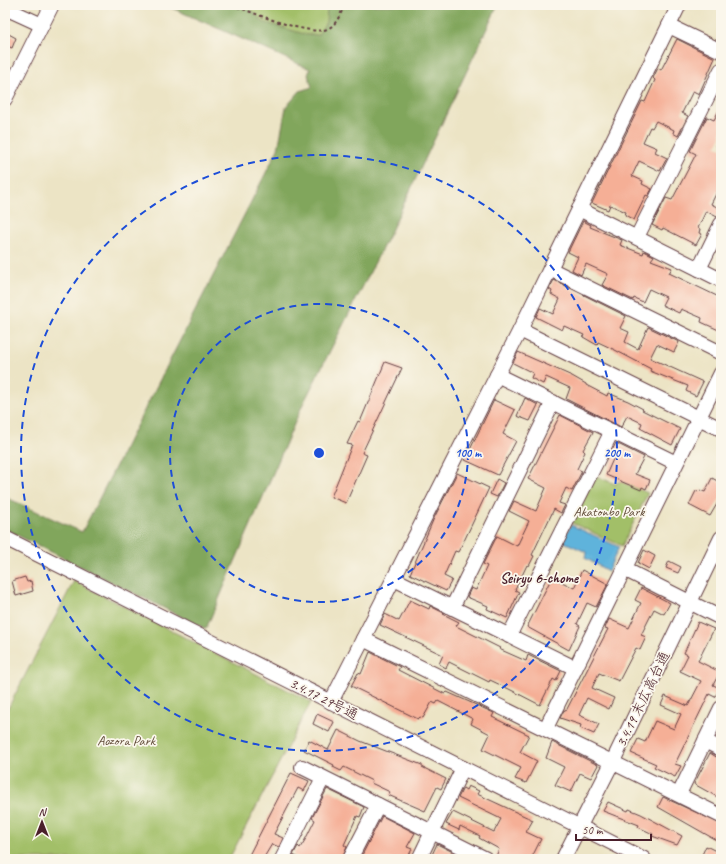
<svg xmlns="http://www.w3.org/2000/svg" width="726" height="864" viewBox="0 0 726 864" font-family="Caveat,'Klee One',sans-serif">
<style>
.green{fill:#a2bf67;stroke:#766f49}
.forest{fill:#81a65c;stroke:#666244}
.water{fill:#5fb3db;stroke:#546983}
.building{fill:#f5af96}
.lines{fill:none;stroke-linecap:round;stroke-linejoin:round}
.minor-casing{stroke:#623d42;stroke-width:16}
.path{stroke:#623d42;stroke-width:2;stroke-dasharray:3 3;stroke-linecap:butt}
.minor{stroke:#fff;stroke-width:14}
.ring{fill:none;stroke:#1d4ed8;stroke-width:2;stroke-dasharray:7 5}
.labels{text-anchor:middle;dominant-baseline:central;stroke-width:3.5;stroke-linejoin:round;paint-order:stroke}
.park-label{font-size:14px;fill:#644f3d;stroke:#fbf7ec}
.street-label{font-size:14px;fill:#4a1f2b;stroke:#fbf7ec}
.neighbourhood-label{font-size:15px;font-weight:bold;fill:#4a1f2b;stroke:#fbf7ec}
.centre{fill:#1d4ed8;stroke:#fbf7ec;stroke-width:2}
.ring-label{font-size:12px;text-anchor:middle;font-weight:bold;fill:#1d4ed8;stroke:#fbf7ec;stroke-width:3.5;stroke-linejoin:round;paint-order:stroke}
</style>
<rect width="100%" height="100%" fill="#fbf7ec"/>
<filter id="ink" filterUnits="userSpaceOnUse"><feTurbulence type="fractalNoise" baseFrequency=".025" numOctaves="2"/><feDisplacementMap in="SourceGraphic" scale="8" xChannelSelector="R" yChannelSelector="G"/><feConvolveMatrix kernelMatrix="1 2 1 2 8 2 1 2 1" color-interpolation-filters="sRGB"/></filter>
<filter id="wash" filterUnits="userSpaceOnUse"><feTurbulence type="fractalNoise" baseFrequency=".012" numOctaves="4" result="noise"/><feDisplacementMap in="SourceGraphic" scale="16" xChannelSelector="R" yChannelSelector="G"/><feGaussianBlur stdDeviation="0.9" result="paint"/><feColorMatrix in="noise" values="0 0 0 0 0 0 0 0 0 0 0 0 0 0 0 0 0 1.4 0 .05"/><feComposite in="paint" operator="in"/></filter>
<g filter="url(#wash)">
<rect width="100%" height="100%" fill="#ece4c5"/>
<g class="green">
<path d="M177,5H351L318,60Z"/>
<path d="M594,475L615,484L620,481L648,493L622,546L570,522Z"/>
<path d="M74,581L311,702L229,859H5V714Z"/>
</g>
<path class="forest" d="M165,5H247L263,22L304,34L318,35L326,22L327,8L330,5H498L391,231L302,406L206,629L5,529V497L82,532L278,149L286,107L300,91L312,87L308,75L310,69Z"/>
<path class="water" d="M571,525L619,547L608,571L585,558L586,552L562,541Z"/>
<g id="blocks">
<g class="building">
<path d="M5,32L16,38L12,48L5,45Z"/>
<path d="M677,39L715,58L699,94L693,91L682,113L688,116L678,136L673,133L674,130L656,121L652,128L650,127L643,142L657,148L655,152L667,158L660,171L639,161L632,176L643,181L642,184L652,189L648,196L646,195L634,220L625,215L626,212L610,205L608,210L592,203L642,101L645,102L655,80L653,78L658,68L661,70Z"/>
<path d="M721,106V136L716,146L721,148V184L711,204L721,209V211L717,217L706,211L698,228L700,229L699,233L702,234L696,245L663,228L662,230L652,225L666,198L672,200L696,154L690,151L707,117L714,120Z"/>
<path d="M583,221L591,225L590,227L622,240L620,245L643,254L644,251L654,256L651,260L672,268L669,273L721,298V331L701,322L702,318L681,309L679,313L662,305L666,297L649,289L643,302L634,298L633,300L602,285L608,274L586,264L581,275L572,270L578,257L568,252Z"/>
<path d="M554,280L626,316L620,328L629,332L625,342L638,349L648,327L679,342L674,352L657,344L650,358L703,382L696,396L686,391L688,386L650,371L651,369L615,350L598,342L597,345L583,337L584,335L564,326L562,330L536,317L540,308L553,314L560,299L551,294L552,291L549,289Z"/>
<path d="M518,352L572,376L586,384V385L607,396L608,393L628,401L643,409L642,410L680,429L672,445L640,428L642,423L627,416L621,427L566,399L570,388L546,377L543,384L531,378L533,373L513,363Z"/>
<path d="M385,362L402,368L362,453L367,455L346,503L331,497L352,445L347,444L358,421L360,422Z"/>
<path d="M525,398L538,405L530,421L517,416Z"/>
<path d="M494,400L515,410L503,434L516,441L498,475L465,460Z"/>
<path d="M560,415L593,432L583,450L585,452L577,469L582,471L572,491L566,488L559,503L565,505L561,513L554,509L532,555L534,556L529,566L527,565L515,590L519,592L507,618L487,609L488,606L467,597L471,588L476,590L487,566L483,564L497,536L517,546L529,521L509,511L514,501L536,511L546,488L528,479Z"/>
<path d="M616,443L644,457L635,474L650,480L646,489L642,487L641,490L606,475L614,457L610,454Z"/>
<path d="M457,473L489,488L464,541L458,552L455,551L444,576L452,580L446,591L410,574L434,518Z"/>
<path d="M712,478L721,483V497L710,516L689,505L696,491L698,492L700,490L705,492Z"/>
<path d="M497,479L504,483L497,497L490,494Z"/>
<path d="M644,550L655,556L649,569L638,563Z"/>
<path d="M669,561L681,567L678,573L666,568Z"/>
<path d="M582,570L608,584L596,607L587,603L577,624L580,626L569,650L527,627L552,577L574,588Z"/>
<path d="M25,577L27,582L31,581L33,591L16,596L12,581Z"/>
<path d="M641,588L670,603L664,614L654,609L641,635L646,637L640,650L636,648L619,681L599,673L592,688L614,698L609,709L587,698L579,715L599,724L594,734L580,728L581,725L560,718L564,710L566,711L608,629L605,628L609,619L629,628L641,603L635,600Z"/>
<path d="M410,600L429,609L430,606L444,613L443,614L459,622L456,626L500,648L499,649L526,661L528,655L561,671L556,681L553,679L540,705L509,689L490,680L489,682L449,662L446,668L439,664L443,655L380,625L385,614L399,621Z"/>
<path d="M698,622L714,629L698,661L720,672L713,685L720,688L715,697L709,694L675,764L681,766L675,777L654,767L656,764L631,753L638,739L645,742L655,721L674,729L681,714L661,705L665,696L688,706L701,681L680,671L688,655L684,653Z"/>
<path d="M370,652L400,667L398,670L445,694L447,692L494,713L492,717L529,735L520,752L537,761L526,783L515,779L521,768L483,749L490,734L471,724L473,719L438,701L436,704L432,702L423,718L420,717L418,719L351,686L358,673L361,674Z"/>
<path d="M317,714L334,722L329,732L313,724Z"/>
<path d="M338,730L360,741L422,765V767L446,779L441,789L437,787L425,811L388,795L390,792L371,783L372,781L344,767L341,771L333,767L334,765L304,750L309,740L328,750Z"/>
<path d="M552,742L598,765L591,778L580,773L571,792L555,785L564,767L546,758Z"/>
<path d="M710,753L721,760V799L694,784Z"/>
<path d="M291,773L309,781L304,791L298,788L274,834L283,838L279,847L272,844L263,859H247Z"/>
<path d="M468,786L479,791L477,794L533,820L526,832L541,839L531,859H495L499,849L479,838L480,836L460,826L459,830L446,824L453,812L494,832L501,819L458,798L463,788L466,790Z"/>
<path d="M327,789L364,807L360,817L357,816L344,845L347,847L342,859H301L293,855L298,846L300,848L305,840L315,820L312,818Z"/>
<path d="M663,797L721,824V831L716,840L658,807Z"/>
<path d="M608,802L628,811L629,809L641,814L682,836L677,845L652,836L653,834L638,827L639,825L603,811Z"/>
<path d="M382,816L415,833L407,847L412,849L407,859H360Z"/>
<path d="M437,844L467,859H430Z"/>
<path d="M706,846L718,852L717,853L721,855V859H700Z"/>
</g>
</g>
</g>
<g filter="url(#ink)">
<use href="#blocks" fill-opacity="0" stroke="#623d42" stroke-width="1"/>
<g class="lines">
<defs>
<g id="minor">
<path d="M5,8L42,25"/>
<path d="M669,26L721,51"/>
<path d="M5,99L52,5"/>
<path d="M579,209L721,280"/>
<path d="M637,237L721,70"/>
<path d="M550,269L721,353"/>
<path d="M699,269L721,224"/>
<path d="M520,330L721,429"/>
<path d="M497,375L676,463"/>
<path d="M5,538L644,859"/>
<path d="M624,569L721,618"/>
<path d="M394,579L575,668"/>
<path d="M452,608L553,402"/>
<path d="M509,636L612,431"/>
<path d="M363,639L721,816"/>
<path d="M331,702L520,330L679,5"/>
<path d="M546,728L721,373"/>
<path d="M705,741L721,749"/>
<path d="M302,767L486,859"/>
<path d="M679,794L721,708"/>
<path d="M282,859L323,778"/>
<path d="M350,859L378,805"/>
<path d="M419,859L463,768"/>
<path d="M563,859L613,761L721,538"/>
</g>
</defs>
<use href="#minor" class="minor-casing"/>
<path class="path" d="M232,5C252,12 310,37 327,29C337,25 340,14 345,5"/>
<use href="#minor" class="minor"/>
</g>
</g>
<g class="ring">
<circle cx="319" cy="453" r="149"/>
<circle cx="319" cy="453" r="298"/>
</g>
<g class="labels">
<g class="park-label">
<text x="609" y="511">Akatonbo Park</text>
<text x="126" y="740">Aozora Park</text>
</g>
<g class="street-label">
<text transform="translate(324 699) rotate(27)">3.4.17 29号通</text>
<text transform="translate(643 699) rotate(-64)">3.4.19 末広高台通</text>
</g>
<g class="neighbourhood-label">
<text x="539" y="578">Seiryu 6-chome</text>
</g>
</g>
<circle cx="319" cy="453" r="6" class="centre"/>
<g class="ring-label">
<text x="468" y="457">100 m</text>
<text x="617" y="457">200 m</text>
</g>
<rect width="726" height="864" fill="none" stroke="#fbf7ec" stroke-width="20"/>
<g transform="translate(42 822)" stroke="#fbf7ec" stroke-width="3" paint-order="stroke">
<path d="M0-3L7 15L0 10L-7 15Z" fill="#4a1f2b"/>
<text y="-6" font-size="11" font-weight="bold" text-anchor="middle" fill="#4a1f2b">N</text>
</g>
<path d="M576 834v6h75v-6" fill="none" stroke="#4a1f2b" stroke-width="2"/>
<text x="582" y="834" font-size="12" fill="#4a1f2b" stroke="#fbf7ec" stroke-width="3" paint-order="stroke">50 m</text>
</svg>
